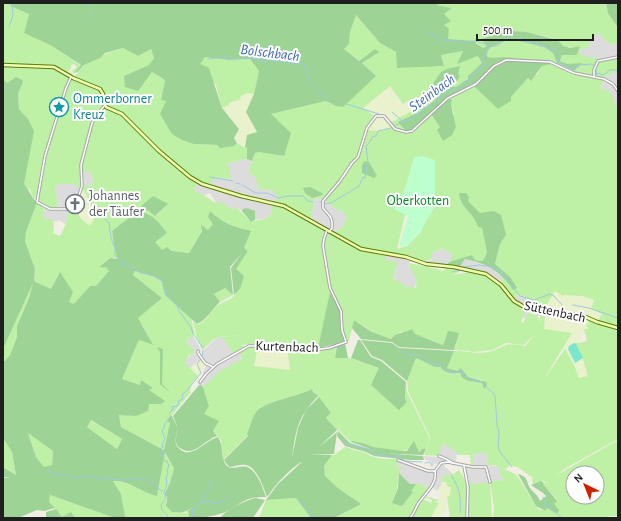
<svg xmlns="http://www.w3.org/2000/svg" width="621" height="521" viewBox="0 0 621 521" font-family="'Alegreya Sans',sans-serif">
<style>
.residential{fill:#dddcdc}
.farmland{fill:#e9f1cd}
.grass{fill:#bef0a5;fill-rule:evenodd}
.forest{fill:#9dd495;fill-rule:evenodd}
.park{fill:#bdffcd}
.pitch{fill:#7ae7ce}
.lines{fill:none;stroke-linecap:round;stroke-linejoin:round}
.stream{stroke:#a0c9e2;stroke-width:1}
.street-casing{stroke:#a6a6a6;stroke-width:3.5}
.secondary-casing{stroke:#5b7c00;stroke-width:4.5}
.street{stroke:#fff;stroke-width:1.5}
.secondary{stroke:#efffb4;stroke-width:2.5}
.labels{text-anchor:middle;dominant-baseline:central;stroke-width:4;stroke-linejoin:round;paint-order:stroke}
.culture-label{font-size:14px;fill:#0d838f;stroke:#fff;text-anchor:start}
.worship-label{font-size:14px;fill:#5b616d;stroke:#fff;text-anchor:start}
.park-label{font-size:14px;fill:#018922;stroke:#fff}
.street-label{font-size:14px;fill:#1f1f1f;stroke:#fff}
.water-label{font-size:15px;font-style:italic;fill:#416ab8;stroke:#fff}
</style>
<rect width="100%" height="100%" fill="#f1eee4"/>
<g class="residential">
<path d="M599,33L610,45L618,43V56L598,59L586,58L578,53L580,49L583,48L591,37Z"/>
<path d="M616,71H618V112L612,96L600,89L605,76Z"/>
<path d="M247,159L252,161L248,172L255,177L259,189L272,190L278,197L273,203L270,217L255,220V211L244,209L242,211L235,206L226,194L235,206L233,210L219,202L216,203L210,193L204,195L193,191L197,183L223,191L226,194V192L207,186L211,181L217,177L228,163Z"/>
<path d="M92,172L93,185L82,186L81,173Z"/>
<path d="M58,184H76L82,187L77,201V208L75,210H68L66,224L58,220L57,222L43,218L45,206L58,209L55,187Z"/>
<path d="M314,198L325,200L337,211L340,209L343,212V213L347,217L342,227L333,234L311,221Z"/>
<path d="M442,248L453,255L446,266L422,263L423,262L432,260V253Z"/>
<path d="M385,254L401,256L417,262H409V266L418,279L414,288L404,286L395,281L393,276L396,270L387,266L385,260Z"/>
<path d="M465,259L490,267L505,277L500,283L486,273L459,268Z"/>
<path d="M518,295L535,302L531,308L547,309V315L543,314L539,316H536L530,311L526,319L521,316L520,305L514,301Z"/>
<path d="M193,336L198,344L201,352L198,354L202,359L190,368L184,363L191,354H197L187,344L188,339Z"/>
<path d="M219,337H222L234,354L212,367L197,386L203,375V372L207,365L204,361L202,352L214,340Z"/>
<path d="M240,352L242,359L221,371L203,387L200,384L206,375L219,363L224,362L235,354Z"/>
<path d="M443,443L453,450H457L456,463L442,462L439,465L435,463L432,467L431,461L425,460L424,456L437,457Z"/>
<path d="M486,451L488,466H474L473,454Z"/>
<path d="M398,461L421,469L422,470L434,471L436,476L432,486L429,488L423,486L421,484H410L399,473L396,466Z"/>
<path d="M442,464L452,473L442,480L443,482L441,483L442,485L440,486L438,491L432,487L436,476L437,470Z"/>
<path d="M491,466H498L500,473L504,480L490,481L487,467Z"/>
<path d="M485,467L487,471L490,483L469,484L466,475V467Z"/>
</g>
<g class="farmland">
<path d="M390,86L402,104L409,100L415,109L390,123L393,128L379,131L366,130L375,117L363,108Z"/>
<path d="M248,93L254,94L246,112L257,132L247,135L245,147L238,143L234,138L239,129L222,108L229,105L228,103L241,99L240,96Z"/>
<path d="M82,187L93,207L94,218L90,226L82,220L75,210L77,207V201Z"/>
<path d="M555,291L564,295L582,296L594,300L602,314L597,321L595,331L579,335L588,354L593,375L579,381L563,349L543,329L547,316V304Z"/>
<path d="M258,346H277L288,353L290,370L254,366Z"/>
<path d="M202,359L205,364L201,373L198,376L190,368Z"/>
<path d="M445,481L451,486V493L449,497L445,498L447,503L442,518H433L431,517L434,511L441,501L439,499L440,492L438,491L440,486L442,485L441,483Z"/>
</g>
<g class="grass">
<path d="M3,3H11L10,6L29,14L24,33L50,45L81,66L74,73H75H73L72,71L77,67L74,64L71,65V68L68,72L73,74L71,76L61,69V67L60,69L3,64Z"/>
<path d="M440,3H606V6L615,24L618,28V43L610,45L599,33L591,37L588,48L580,49L579,53C591,61 604,58 618,56V71L605,76L600,89L609,91L612,96L618,112V328L597,322L602,314L591,309L594,300L582,296L564,295L563,296L555,291L547,304V308H531L534,302L518,295L514,301L500,283L505,277L513,289L510,277L495,264L500,244L506,235L494,211L480,214L468,201L460,200L476,220L478,227H482L487,252L483,261L475,260L472,255L449,262L453,255L442,248L432,253V259L423,261L422,263L408,257L363,249L343,240L361,250L386,254L385,260L399,262L397,263L393,279L404,284L403,286L416,288C418,274 411,275 409,263L441,270V272L448,267L462,269L459,272L453,275L471,272L487,275L502,287L513,303L526,310L521,322L523,323L529,312L538,317L539,323L540,316L545,315L544,329L572,333L544,379L565,349L574,365L579,378L588,376L583,360L574,343H580L587,341L584,329H588L586,325L588,324L589,320L618,328V439L566,468L555,476L618,440V516H609L606,518H493L494,508L490,481L504,480L501,476L498,466L515,474L518,477L536,506L539,509L546,511L547,508L551,509L557,500L543,484L546,482L541,481L533,485L532,477L519,468L510,465L506,469L495,465L488,466L486,452L473,454L474,466H471L470,455H457L456,450H453L443,443L438,456L424,455L429,443L430,437L408,391L407,381L416,358L435,367H440C446,374 452,375 460,373L469,381L482,383L484,389L482,380L468,377L461,368L457,371L446,368L454,351C465,351 477,354 488,352C495,351 500,347 506,345C511,343 519,345 525,346L523,349L531,339L536,331L531,338L524,345L506,343L492,350L473,352L468,351L454,350L457,344L447,334L443,345C429,339 415,333 400,332L391,339L372,332L366,327L354,320L349,341L346,342L343,331L342,312L329,284L330,294L318,348L275,345L277,342L241,345V346H249L234,354L222,337L239,335L219,337L214,339L202,350L196,335L193,320L197,325C208,319 208,316 215,308C220,302 229,301 234,296C236,294 237,291 240,289L235,269L248,251L244,248L250,231L234,226L220,220L210,211L213,224L208,230L202,224V230L189,253L172,251L169,248L162,251L133,218L112,231L115,251L119,258H109L99,267L109,268V271L96,286H90L74,305L69,302L59,273L51,290L34,280L29,298L17,326V337L10,355L5,361L3,360V349L34,280L35,269L25,241L26,232L38,198L36,197L34,200L30,190L24,184L27,161L32,140L28,119L19,109L18,94L23,82L6,83L3,79V66L49,68L58,70L70,77L61,106L58,108L59,110C51,135 44,157 41,184L49,143L71,79L78,73L77,72C89,59 107,53 123,48L138,56L151,49L154,58L149,65L124,76L152,72L165,80L161,99L166,101L194,144L234,146L237,143L243,147H247V159L228,163L231,179C218,177 215,176 207,186C175,169 149,141 124,117L158,152L197,183L194,191L204,195L215,203L219,201L233,210L235,206L251,222L270,217L273,203L278,197L272,190L259,189L255,177L248,172L255,153L258,152L284,156L267,115L326,101L336,106L376,76L362,63L378,52L375,49L359,61L344,49L349,44L350,32L356,15L380,43L396,52L439,67L444,65L441,55L463,51L458,63L478,56L483,63L468,76V79L456,87L432,88L428,91L435,100L419,112L431,114L440,127L454,114L451,105L452,100L448,98L467,89L472,84L475,86L511,97L528,78L537,75L542,66L550,60H514L501,57L494,59L488,57L486,53L491,47L510,39L544,47L553,53L557,63L574,71L582,64H567L560,61L562,55H577L580,46C574,47 567,49 562,45C559,42 559,40 555,39C530,31 507,30 482,39L487,46L483,48L475,43L477,41L448,39L444,25V14L452,8L436,5ZM390,86L403,104L409,100L415,109L390,123L392,128L379,131L366,130L368,126L376,117L363,108ZM92,172L93,185L82,186L81,173ZM58,184H76V187H82L83,189C89,201 100,214 90,226L82,220L75,210H68L66,224L60,236L53,233L54,227L53,220L43,218L45,207L50,209H58L55,187ZM404,188L412,190L421,232L407,246L397,249L406,211ZM314,198L325,200L337,211L340,209L343,212V213L347,217L342,227L333,234L311,221ZM168,204L156,216L149,211L140,208ZM573,473H597V497H573Z"/>
<path d="M204,57L228,60L250,59L259,71L254,94L248,93L240,96L241,99L229,103V105L222,108L216,85L199,64Z"/>
<path d="M135,271L153,276L162,281L166,295L191,317L195,336L188,339L187,343L196,353L189,355L185,363L198,376L192,383L190,391L191,392L167,421L170,423L165,450L121,427L119,414L136,416L149,390L153,388L141,381L140,385L122,379L139,340L152,345L143,326L137,318L162,298L133,275Z"/>
<path d="M225,288L233,295L220,302L214,294Z"/>
<path d="M258,346L254,366L290,370L288,353L277,352V346L313,351L336,346L335,358H350L379,368L405,399L406,387L407,392L429,437V443L426,449H422L419,452L408,449L403,451L388,450L373,447L366,444L351,442L339,431L340,424L338,431L326,418L331,413L312,390C298,397 268,400 257,411C252,417 250,427 247,434L248,435L223,460L221,440L213,431L215,425L203,414L209,406L203,387L221,370L242,359L240,353L235,354L248,347Z"/>
<path d="M90,420L122,439L117,449L87,427Z"/>
<path d="M28,432L53,451L52,465L44,468L36,457Z"/>
<path d="M3,438L12,452L16,475L3,466Z"/>
<path d="M345,447L365,453L373,457L385,459H394L404,463V464L398,461L396,466L401,468L399,473L397,489L392,503L410,491L416,484H421L423,486L429,488L409,518H334L361,504L338,488L325,476L324,466L332,455H334Z"/>
<path d="M165,451L174,468L170,483L163,495L166,497V506L172,512L189,513V518H128L125,516L121,494L113,481C129,481 142,493 157,495Z"/>
<path d="M459,470C471,487 469,498 466,518H450L447,497L450,495L451,487H448L446,482H443L442,477L448,474L449,476L452,473L454,474Z"/>
<path d="M482,483H490L492,518H468L469,507V484Z"/>
<path d="M50,495L115,518H82V517L75,518L71,513L63,518L49,502Z"/>
<path d="M425,496L439,500L438,501H434L439,503L431,517L433,518H410L423,499L431,503L432,500L425,497Z"/>
<path d="M296,498L311,518H259L266,500Z"/>
</g>
<g class="forest">
<path d="M11,3H440L437,5L452,8L444,14L451,21L444,25L449,29L448,39L478,41L475,43L483,48L487,46L481,39L510,31L526,32L558,40L563,46L570,48L580,46L577,55H562L560,61L567,64L583,63L574,71L557,63L553,53L544,47L510,39L491,47L486,53L488,57C495,59 497,57 503,57C519,59 534,60 550,60V64L542,66L531,81L528,78L511,97V101L498,109L472,84L467,89L448,98L452,100L451,105L456,127L452,135L443,141L437,130L440,127L431,114L412,130L406,131L398,122L419,112L435,100L428,91L441,72L447,69L460,66L458,74L460,76L453,87H456L468,79V76L482,63L478,56L457,64L463,51L441,55L444,66L397,68L396,52L380,43L356,15L350,32L349,44L344,49L359,61L375,49L379,52L362,63L376,76L343,107L336,106L326,101L271,114L291,133L284,156L258,152L255,153L252,161L247,159V147H245L247,135L257,132L246,112L254,94L259,71L250,59L228,60L205,57L200,64L209,68L222,108L239,129L234,138L237,143L234,146L220,148L217,145L194,144L182,140L172,134L160,114L166,101L161,100L165,80L152,72L138,91L125,87L124,76L149,65L154,58L151,49L138,56L123,48L105,53L100,58L84,65L77,72L74,73L81,65L50,45L24,33L29,14L10,6Z"/>
<path d="M606,3H618V28L608,13Z"/>
<path d="M16,77L22,80L23,82L18,94L19,109L28,119L34,131L24,184C29,189 31,198 37,202L26,232L25,241L35,269L34,280L36,282L51,289L60,272L73,292L69,302L74,304L90,286H96L109,271L107,269L108,268L99,267L110,258L118,259L115,251L112,231L129,218H133C144,204 160,223 167,233L155,242L162,250L167,247L172,251L189,253L202,231L201,224L208,230L213,224L208,217L210,211C224,224 232,226 251,231L244,248L248,251L236,269L244,276L240,289L234,295L231,268L242,253L230,267L233,295L225,288L214,294L220,302C211,310 209,318 197,324L165,295L162,281L153,276L135,271L133,275L162,298L138,318L153,345L139,340L122,379L140,385L141,380L153,388L149,390L165,401L161,404H149L148,411L136,416L119,415L121,427L164,450L170,423L167,421L171,415C173,418 176,423 177,427C178,436 171,443 181,450C185,453 188,453 193,451C202,448 208,440 218,437C224,446 220,457 226,465C231,472 242,463 249,468C258,473 263,488 266,497C244,496 241,505 223,513C211,517 201,518 189,518V513L187,512L193,507C185,513 181,513 172,512L166,506L167,497L164,495L170,483L174,468L165,452L157,496C142,493 129,480 113,481L121,494L125,516L128,518H115L50,495L49,502L55,508L44,511L37,510L18,518H3V478L11,477H3V467L16,475L12,452L3,438V360L5,361L10,355L17,337V326L29,298L33,283L3,349V79L7,83ZM91,420L122,439L117,449L87,427ZM28,433L53,451L52,465L44,467L36,457Z"/>
<path d="M365,161L369,162L377,176L374,178L362,173V165Z"/>
<path d="M310,187L322,193L323,195L312,198L305,193L303,188Z"/>
<path d="M459,193H466L469,197L468,201L480,213L494,211L501,215L506,235L500,244L495,264L510,277L517,288L513,290C500,270 487,264 465,259L459,268L446,266L449,262L472,255L475,260L483,261L487,252L482,228L478,227C474,212 460,208 459,193Z"/>
<path d="M153,196L168,204L155,216L149,211L139,208Z"/>
<path d="M244,208L245,209L247,208L255,211V220L251,222L242,211Z"/>
<path d="M330,292L340,311L341,332L345,342L318,348Z"/>
<path d="M354,320L372,332L391,339C397,331 404,334 412,329L415,334L443,345L448,331L459,333L454,350L399,347L392,342L361,339L352,328Z"/>
<path d="M358,340H360L371,357L381,361L406,382L405,399L407,402L399,410L371,385L379,368L351,358Z"/>
<path d="M361,340L392,343L399,348L454,351L447,368L457,371L461,368L468,377L486,382L487,385L484,389L482,383C473,381 464,383 460,373C452,374 446,374 440,367H435L416,358L407,381L382,360L372,356Z"/>
<path d="M345,343L348,358H335L337,345Z"/>
<path d="M157,347L163,349L162,384L171,394L160,384V352Z"/>
<path d="M200,384L203,387L209,406L204,414L219,421L213,431L217,436C206,439 194,457 182,449C179,448 177,446 176,442C175,438 178,432 177,427C177,424 174,419 173,416Z"/>
<path d="M312,389L313,392L318,396C297,418 296,429 292,458L298,428L306,410L319,397L331,413L326,418L337,430L318,448L337,432L334,454H310L332,455L324,466L325,476L338,488L361,504L334,518H311L296,498L266,500L278,484L303,461C288,470 277,483 267,497C264,488 257,467 246,465C240,464 235,467 229,467L224,460L248,436L247,434C250,427 252,417 257,411C268,400 298,397 312,389Z"/>
<path d="M338,431L350,443L372,450L394,454L423,456L424,460H411L374,456L366,452L345,446L337,436Z"/>
<path d="M352,441L366,444L373,447L403,451H407L414,441L419,452L422,449H426L423,455C407,454 388,455 372,450C365,447 358,444 351,442Z"/>
<path d="M399,473L410,484H416L411,491L413,492L402,506L392,503L398,488Z"/>
<path d="M518,474C529,477 526,482 530,488C533,493 538,494 540,501L546,496L543,493L531,485L541,481L544,483L543,484L557,501L554,504L559,510L557,514L547,508L546,511L536,506Z"/>
<path d="M255,498L265,500L253,518H220C228,508 243,502 255,498Z"/>
<path d="M56,509L62,517L71,512L75,518H46V512Z"/>
</g>
<path class="park" d="M423,156L435,160V206L421,231L408,245L399,247L408,216L394,209L404,191L414,157Z"/>
<path class="pitch" d="M574,343L576,344L583,358L575,363L568,349L569,346Z"/>
<g class="lines">
<g class="stream">
<path d="M89,3L90,16"/>
<path d="M9,27L13,15L12,3"/>
<path d="M428,32L442,41H444L446,39L449,41C456,39 458,43 464,43C468,43 472,40 476,41C490,45 493,52 506,38L516,40L521,38L524,41L540,44L541,47L543,45L548,49H555L556,55L559,59L558,60C561,67 568,66 574,69L576,68L577,65L592,64L594,66"/>
<path d="M485,55L487,54V50L489,48"/>
<path d="M208,59L224,57L230,59L255,58L264,61L271,59L274,61L304,64L309,80L317,88"/>
<path d="M596,70L597,75L599,73L603,75L610,70H618"/>
<path d="M318,91L329,98"/>
<path d="M346,104L379,114"/>
<path d="M392,112C396,116 400,118 403,122"/>
<path d="M393,126L410,120L415,115L421,112L423,108C431,108 435,102 440,97C444,92 458,88 464,86L463,82L466,81L469,82L471,80L469,77L479,71L482,66L486,65L482,58L484,56"/>
<path d="M210,177L233,181"/>
<path d="M236,183L240,184"/>
<path d="M242,185L256,193H267L279,198L287,196H303L308,201L313,202"/>
<path d="M320,202H321"/>
<path d="M324,204L331,203L359,186L363,177L365,178L367,170L366,165L368,163L366,146L370,142L372,137L376,136L378,131L391,128"/>
<path d="M104,218L109,223L111,238L115,249V255L121,264L127,265L141,273L154,276L161,280L163,284L164,290L166,291L167,296L177,305L179,311L191,327L193,334"/>
<path d="M463,267L480,265L492,267L501,272L520,296L534,300L550,294L554,296L562,305"/>
<path d="M452,272L461,270"/>
<path d="M573,305L589,308L618,318"/>
<path d="M195,336L203,348"/>
<path d="M401,351L408,354L425,358L430,363L442,365L446,370L454,373L462,371L463,375L473,380L480,381L495,395L497,425L499,432L498,446L500,452L512,467"/>
<path d="M202,357L203,350"/>
<path d="M170,413V412L173,410L172,407L177,406L179,403L178,401L183,399L182,395L188,389L201,373L197,364L201,359"/>
<path d="M342,439C348,447 359,446 368,449C371,450 374,453 376,455C384,453 388,458 397,456L405,461L422,462"/>
<path d="M425,463L430,462L432,466"/>
<path d="M48,470L57,475C64,473 69,478 76,478C83,478 92,476 99,479L104,477L107,479L128,480L133,478L139,480L145,479"/>
<path d="M451,475C460,489 461,496 460,513"/>
<path d="M148,479L151,484L153,483L157,488L163,491"/>
<path d="M543,497L547,507L551,508L562,518"/>
<path d="M300,501C304,507 311,511 314,518"/>
<path d="M202,502L210,486V481"/>
<path d="M167,518L168,516L162,510L161,505L166,498L164,494C165,489 168,483 166,478L168,473L167,470L169,466L167,461H164L161,448L163,447L162,444L165,439L162,431L164,428V425L170,417"/>
<path d="M192,518L193,508H196L202,502H211L215,504C223,500 226,502 233,496"/>
</g>
<defs>
<g id="street">
<path d="M71,77L66,88L45,156L37,202L50,209H73L76,207L77,201L82,186L81,165L92,123L95,117L105,105"/>
<path d="M594,77V70L598,61L618,57"/>
<path d="M329,232L332,228C333,216 329,216 323,208V201L340,181L352,163L358,157L367,128L376,116H384L395,129L406,132L412,131L448,98L476,84L494,66L506,60L550,62L574,73L604,79L613,84L618,91"/>
<path d="M198,351V353L205,363L213,367"/>
<path d="M200,382L206,374L217,364L249,346H282L313,350L329,348L346,342L342,330L341,311L330,288L323,246L324,239L327,230"/>
<path d="M439,456L446,459L453,463"/>
<path d="M398,460L428,471H435"/>
<path d="M464,466L468,487L467,518"/>
<path d="M410,518C414,514 415,509 418,504C424,494 438,484 435,471L441,463L448,462L473,467H486L490,482"/>
</g>
<path id="secondary" d="M3,65L54,67L73,78L100,89L103,94L105,103L106,107L122,114L159,151L190,177L202,184L241,196L284,206L361,249L406,257L426,264L454,267L486,274L501,285L514,301L526,308H545L560,314L581,315L597,322L618,328"/>
</defs>
<use href="#street" class="street-casing"/>
<use href="#secondary" class="secondary-casing"/>
<use href="#street" class="street"/>
<use href="#secondary" class="secondary"/>
</g>
<defs>
<symbol id="sight-ring" viewBox="-11 -11 22 22"><circle r="9.5" fill="#fff" stroke="#0f9aa8" stroke-width="1.5"/><path d="M0-6L1.8-2.2L6-1.7L2.9 1.2L3.7 5.4L0 3.3L-3.7 5.4L-2.9 1.2L-6-1.7L-1.8-2.2Z" fill="#0f9aa8"/></symbol>
<symbol id="church-ring" viewBox="-11 -11 22 22"><circle r="9.5" fill="#fff" stroke="#6b7280" stroke-width="1.5"/><path d="M-1.2-6h2.4v3.5h3.3v2.4h-3.3V6h-2.4V-.1h-3.3v-2.4h3.3Z" fill="#6b7280"/></symbol>
</defs>
<g fill-rule="evenodd">
<use href="#sight-ring" x="48" y="96" width="22" height="22"/>
<use href="#church-ring" x="64" y="193" width="22" height="22"/>
</g>
<g class="labels">
<g class="culture-label">
<text x="73" y="99">Ommerborner<tspan x="73" dy="16">Kreuz</tspan></text>
</g>
<g class="worship-label">
<text x="89" y="196">Johannes<tspan x="89" dy="16">der Täufer</tspan></text>
</g>
<g class="park-label">
<text x="418" y="201">Oberkotten</text>
</g>
<g class="street-label">
<text transform="translate(555 312) rotate(12)">Süttenbach</text>
<text transform="translate(287 347) rotate(2)">Kurtenbach</text>
</g>
<g class="water-label">
<text transform="translate(270 53) rotate(7)">Bolschbach</text>
<text transform="translate(432 93) rotate(-36)">Steinbach</text>
</g>
</g>
<rect width="621" height="521" fill="none" stroke="#1f1f1f" stroke-width="8"/>
<g transform="translate(585 485) rotate(317)"><circle r="19" fill="#ffffff" stroke="#a5a5a5"/>
<path d="M0-3L7 15L0 10L-7 15Z" fill="#ce2100"/>
<text y="-6" font-size="11" font-weight="bold" text-anchor="middle" fill="#1f1f1f">N</text>
</g>
<path d="M477 34v6h116v-6" fill="none" stroke="#1f1f1f" stroke-width="2"/>
<text x="483" y="34" font-size="12" fill="#1f1f1f" stroke="#ffffff" stroke-width="3" paint-order="stroke">500 m</text>
</svg>
